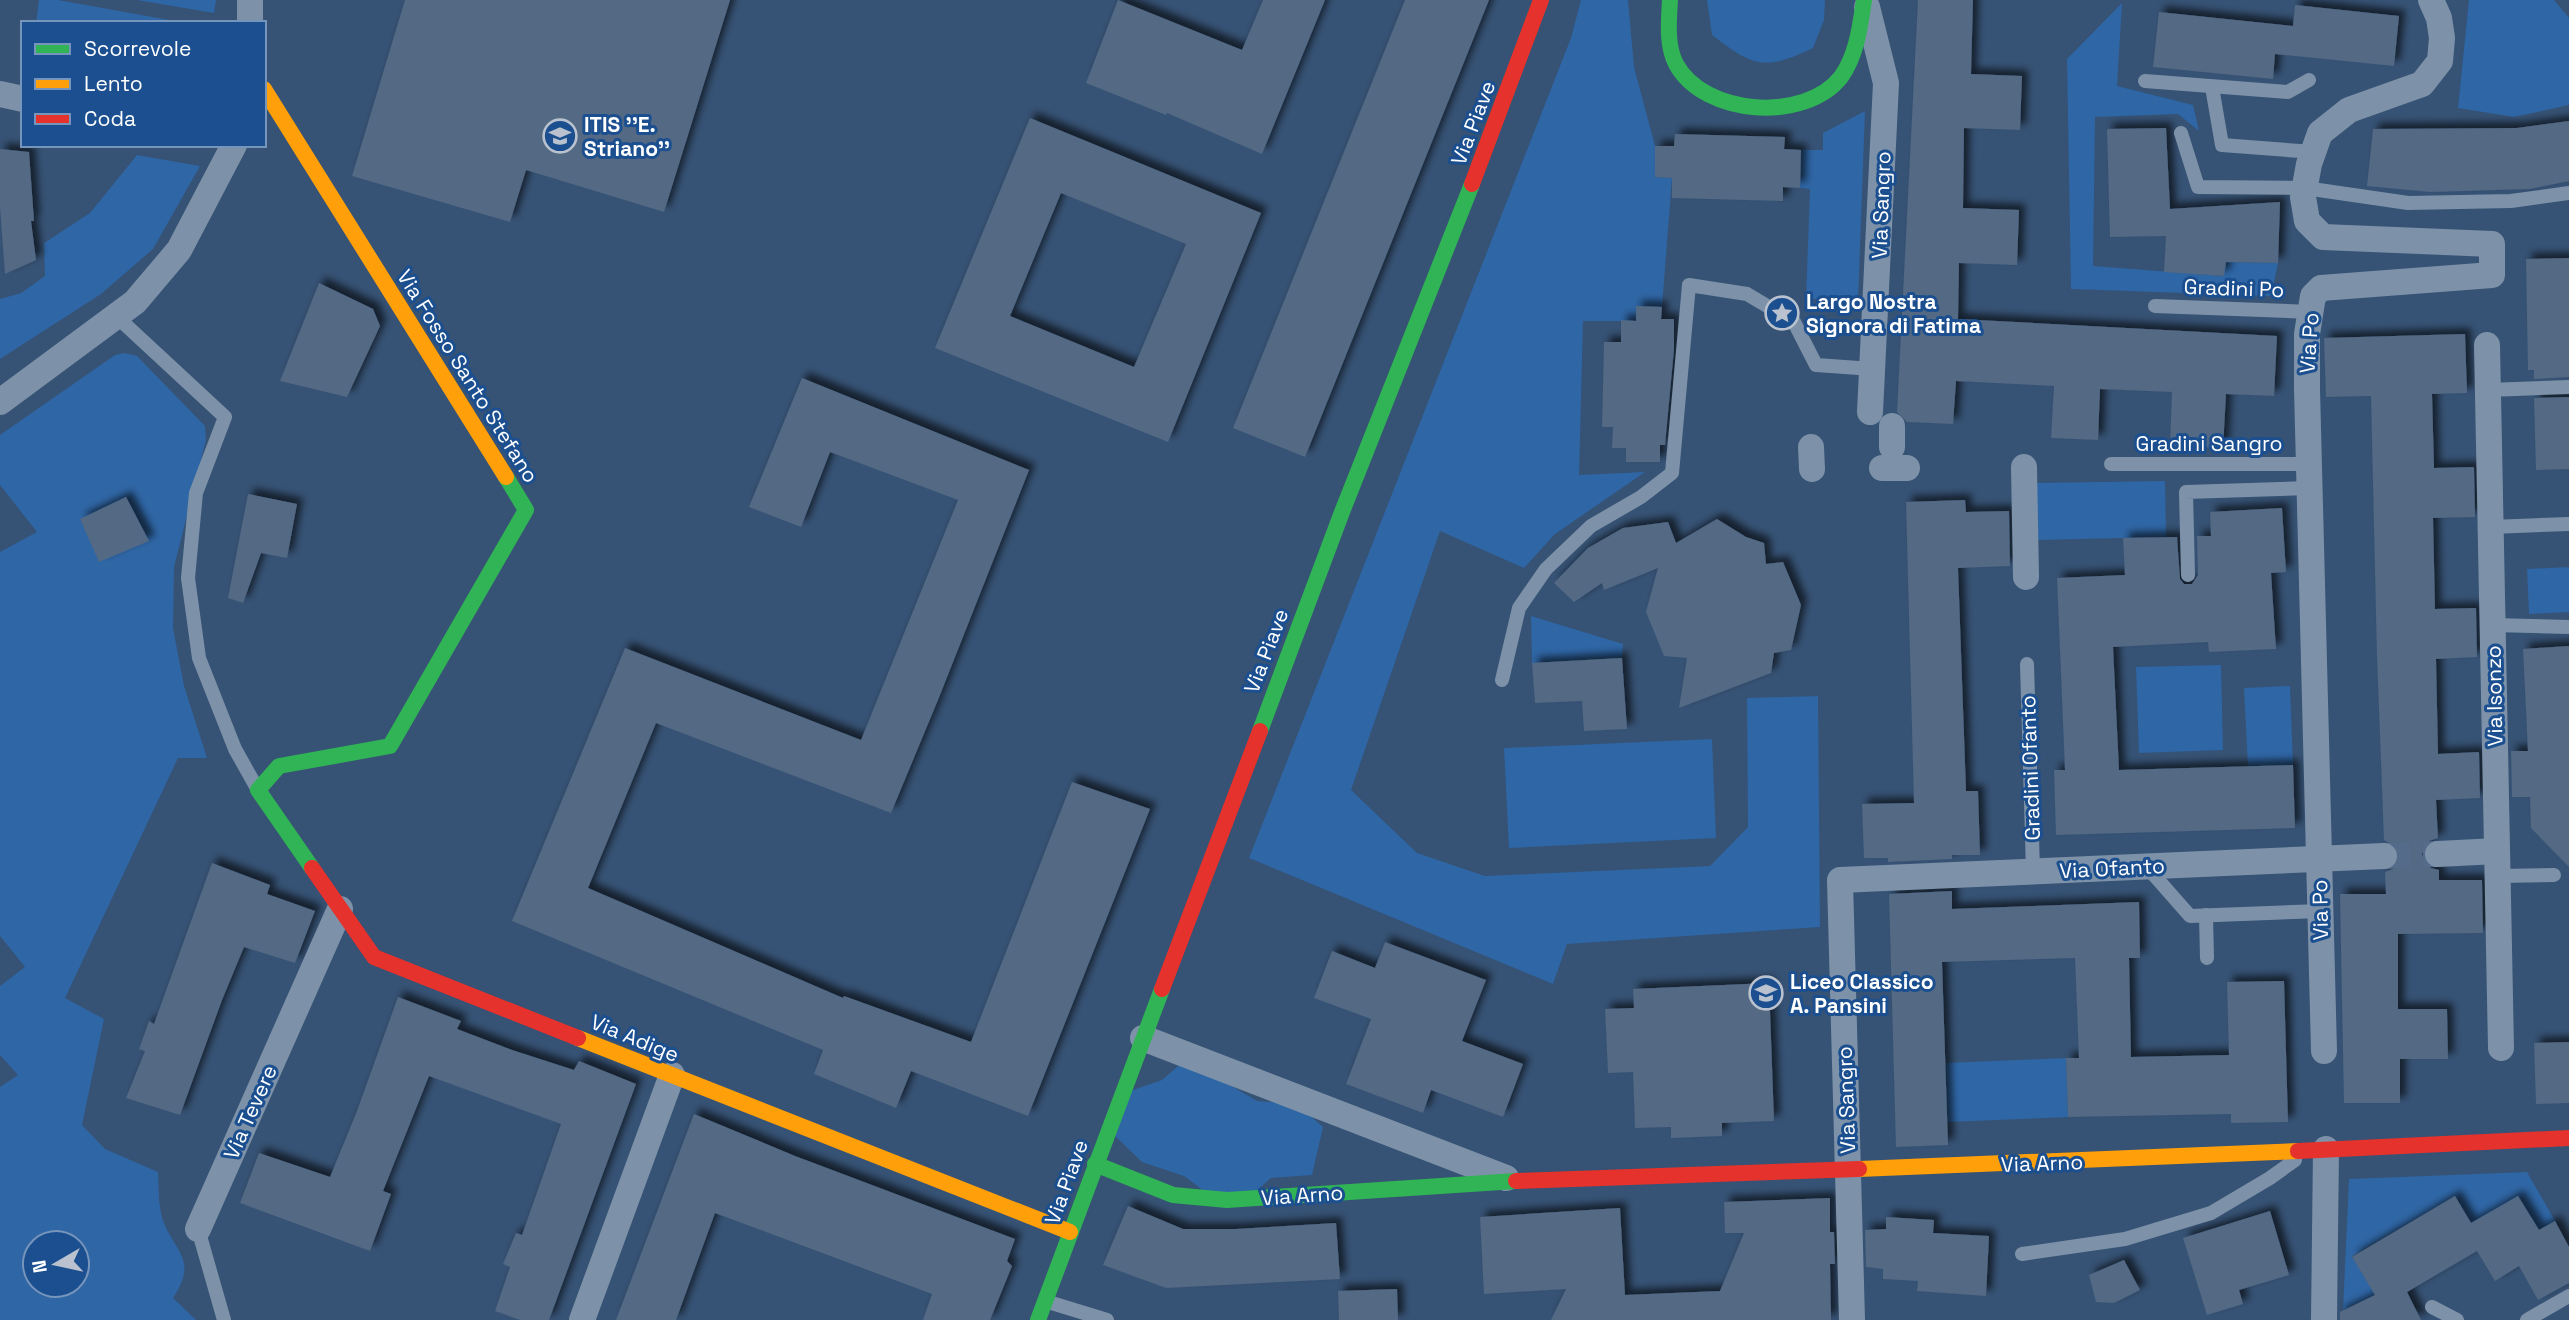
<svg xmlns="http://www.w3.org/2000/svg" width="2569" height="1320" viewBox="0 0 2569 1320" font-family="'Space Grotesk',sans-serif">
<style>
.green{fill:#2f66a5;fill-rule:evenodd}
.building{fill:#526984;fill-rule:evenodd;filter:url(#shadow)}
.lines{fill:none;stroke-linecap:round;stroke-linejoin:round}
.street-tunnel{stroke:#546c89;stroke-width:26;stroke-dasharray:26 13;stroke-linecap:butt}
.lane{stroke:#7d92a8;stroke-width:14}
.street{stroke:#7d92a8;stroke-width:26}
.fast{stroke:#30b455;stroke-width:16}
.slow{stroke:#ff9f0a;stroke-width:16}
.jam{stroke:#e5322d;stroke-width:16}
.labels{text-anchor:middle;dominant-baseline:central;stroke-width:6;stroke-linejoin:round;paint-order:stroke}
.street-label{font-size:21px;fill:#fff;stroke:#1b4f8f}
.poi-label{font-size:21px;font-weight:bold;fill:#fff;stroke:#1b4f8f;text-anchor:start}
</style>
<defs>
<filter id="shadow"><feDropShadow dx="6" dy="-6" stdDeviation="3.5" flood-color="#0009"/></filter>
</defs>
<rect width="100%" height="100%" fill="#365274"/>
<g class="green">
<path d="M39,0H58L186,23H36Z"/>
<path d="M137,0H216L214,13Z"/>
<path d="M1581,0H1628L1634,67L1655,146V177L1672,178L1662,307L1636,306V321H1583L1579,475L1645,472L1555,534L1524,568L1440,531L1351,790L1417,853L1485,876L1710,866L1748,827L1747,698L1818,696L1820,927L1567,944L1553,984L1249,858L1571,38Z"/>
<path d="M1707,0H1825L1824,20L1813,48C1765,71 1753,67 1712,35Z"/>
<path d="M2469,0H2554L2569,18V105L2514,117L2458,108Z"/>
<path d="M2122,3L2117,86L2193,105L2199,131L2178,114L2095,117L2093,266L2223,276L2226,262L2278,263L2271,296L2071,289L2067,59Z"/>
<path d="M1865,111L1858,301L1806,299L1810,189L1800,188L1801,150H1823V133Z"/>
<path d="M137,155L200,166L153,249L101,294L0,359V299L21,293L45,276L44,243L90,213Z"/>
<path d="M125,353L137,356L205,426L206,440L174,567L173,628L184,686L207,758H178L65,998L104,1019L82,1125L105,1149L158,1172C159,1186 158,1203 162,1217C172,1251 200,1258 173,1298L196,1320H0V1087L18,1075L0,1055V986L25,967L0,936V552L37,532L0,485V435L115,355ZM35,1243H77V1285H35Z"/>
<path d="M2165,481L2166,537L2036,540L2035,483Z"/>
<path d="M2569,567V612L2529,614L2527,569Z"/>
<path d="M1531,616L1623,644L1622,658L1532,663Z"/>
<path d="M2221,665L2223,750L2139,753L2136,667Z"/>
<path d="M2290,686L2293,765L2248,766L2244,688Z"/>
<path d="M1712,739L1716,838L1509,848L1504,748Z"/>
<path d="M2066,1058L2068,1117L1947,1122L1946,1063Z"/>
<path d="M1186,1059L1257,1101L1297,1104L1323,1127L1312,1175L1271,1178L1247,1199L1204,1191L1184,1176L1142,1162L1115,1136L1130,1091L1162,1080Z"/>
<path d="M2527,1172L2555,1221L2539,1230L2471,1223L2455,1196L2352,1256L2375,1295L2343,1310L2349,1179Z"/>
</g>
<g class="building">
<path d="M405,0H730L664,212L526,170L510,222L352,176Z"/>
<path d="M1118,0L1242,50L1263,0H1325L1262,154L1167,113L1166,115L1086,83Z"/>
<path d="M1405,0H1489L1305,457L1233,428Z"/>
<path d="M1918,0H1973L1971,74L2022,76L2020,130L1964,128L1963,208L2019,210L2017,265L1959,263L1958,319L2277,336L2274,396L2226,394L2223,448L2170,446L2172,392L2100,389L2098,440L2051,438L2054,386L1956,381L1953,424L1907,422L1897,412Z"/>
<path d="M2295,5L2399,16L2394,66L2275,54L2273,79L2153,67L2159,12L2293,26Z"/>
<path d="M1030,118L1261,213L1168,442L935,348ZM1061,193L1186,244L1134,367L1010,316Z"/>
<path d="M2569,121V181L2530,189L2430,192L2367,186L2373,129L2517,128Z"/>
<path d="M2166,128L2170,209L2280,202L2278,263L2226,262L2224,276L2164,272L2166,236L2110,237L2107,129Z"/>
<path d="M1675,134L1785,137L1784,149L1801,150L1800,188L1783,187V201L1672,198V178L1655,177V146H1674Z"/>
<path d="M0,149L29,152L34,221H31L36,260L5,274L0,207Z"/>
<path d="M2569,258V377L2534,379V370H2528L2526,259Z"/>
<path d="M319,283L373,309L380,326L347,397L280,381Z"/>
<path d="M1636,306L1662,307L1661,319H1674V349L1665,445H1660V462H1626V448H1612L1613,427H1602L1604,342H1621V320L1636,321Z"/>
<path d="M2465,334L2467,393L2432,394L2434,468L2474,467L2475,517L2433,518L2435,609L2476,608L2477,657L2436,659L2438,754L2479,752L2480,798L2436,800L2438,838L2429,841L2422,854L2425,863L2431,868L2439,870V880H2482L2483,933L2398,934V1009H2447L2448,1059H2400V1103H2344L2340,894H2386L2385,872L2393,869L2400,856L2397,847L2384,840L2377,657L2371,396L2326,397L2324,338Z"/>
<path d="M802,378L1029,470L938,700L891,813L656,723L588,888L843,998L844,996L971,1042L1072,782L1150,809L1028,1116L911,1071L896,1108L814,1074L823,1050L512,921L625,648L861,740L958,500L830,452L801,527L749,507Z"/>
<path d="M2569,397V469L2536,470L2534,398Z"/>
<path d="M248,494L297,504L287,558L261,553L243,603L228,598Z"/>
<path d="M126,497L149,541L99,562L80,519Z"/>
<path d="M1965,500L1966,512L2009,511L2010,566L1958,568L1966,791H1978L1980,855H1952V859L1888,862V858H1864L1862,804L1914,803L1906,502Z"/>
<path d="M2282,508L2286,572L2271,573L2276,649L2209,652L2208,642L2113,647L2119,770L2293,765L2295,828L2056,835L2054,770H2065L2057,578L2125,575L2123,538L2177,537L2180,579L2184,584H2192L2198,575L2197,536H2211L2210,512Z"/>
<path d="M1717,519L1746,537L1764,543L1766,564L1783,562L1801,605L1791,650L1774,653L1771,673L1679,708L1687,658L1664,656L1646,612L1658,568L1604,590L1602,583L1574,602L1554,583L1588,548L1623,528L1668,522L1676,543Z"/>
<path d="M2569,646V867L2531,828L2530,797H2512L2511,751H2528L2523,649Z"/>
<path d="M1622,658L1627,729L1584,731L1582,701L1535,703L1532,663Z"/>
<path d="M212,863L270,885L267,894L315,911L295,963L244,947L222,1000L180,1115L126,1098L145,1051L139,1049L149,1021L154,1024Z"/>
<path d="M1952,891V909L2139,902L2140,958H2129L2131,1057L2229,1055L2227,982L2284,981L2288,1122L2231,1123V1114L2068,1117L2066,1058H2079L2075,958L1942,962L1948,1145L1896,1147L1889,894Z"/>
<path d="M1385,942L1486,980L1462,1041L1523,1064L1503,1117L1431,1090L1423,1113L1346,1084L1371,1019L1314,998L1332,951L1375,968Z"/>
<path d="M1769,983L1774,1121L1722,1123V1136L1671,1138V1127L1635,1128L1633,1072L1608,1073L1605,1009L1634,1008L1633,989Z"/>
<path d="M398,997L461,1021L457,1029L512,1050L574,1070L579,1061L636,1084L549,1320H520L495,1311L510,1267L503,1264L516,1233L522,1235L561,1124L429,1076L383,1191L391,1194L370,1251L240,1203L259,1153L330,1177L357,1111Z"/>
<path d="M2569,1042V1103L2536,1104L2534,1043Z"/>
<path d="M694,1114L795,1156L1015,1239L1007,1261L1012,1266L990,1320H923L932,1294L715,1213L676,1320H616Z"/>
<path d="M2455,1196L2471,1223L2518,1196L2539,1230L2555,1221L2569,1247V1283L2538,1300L2519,1266L2495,1281L2477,1251L2407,1292L2421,1320H2340V1312L2375,1295L2352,1257Z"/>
<path d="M1830,1198V1232H1834L1835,1264H1830L1831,1320H1551L1566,1289L1484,1294L1480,1217L1620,1208L1625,1295L1720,1291L1744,1233H1725L1724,1202Z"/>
<path d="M1128,1206L1183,1229H1236L1336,1223L1340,1279L1166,1288L1103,1265Z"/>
<path d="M2270,1211L2289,1275L2239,1290L2243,1304L2207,1315L2183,1238Z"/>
<path d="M1886,1217L1934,1220L1933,1233L1989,1236L1986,1296L1917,1291L1918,1281L1883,1279V1269L1866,1267L1865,1230L1886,1229Z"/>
<path d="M2124,1260L2140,1290L2114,1303L2096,1302L2089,1275Z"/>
<path d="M1397,1289L1398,1320H1339L1338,1291Z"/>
</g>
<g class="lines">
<path class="street-tunnel" d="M2384,856L2438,854"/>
<g class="lane">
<path d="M2145,81L2288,92L2309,80"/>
<path d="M2212,87L2222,145L2313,152"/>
<path d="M2181,133L2198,187L2305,188L2408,203L2511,201L2569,193"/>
<path d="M2155,306L2311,312"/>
<path d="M116,316L225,417L196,493L188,578L199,658L235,749L258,790"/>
<path d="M2488,390L2569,387"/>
<path d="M2111,464H2307"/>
<path d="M2491,527L2569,524"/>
<path d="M2188,575L2186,492L2308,488"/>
<path d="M2493,625L2569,627"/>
<path d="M2027,664L2033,871"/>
<path d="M1502,680L1519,608L1546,569L1591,526L1641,497L1672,473L1689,285L1747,294L1794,322L1816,365L1873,369"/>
<path d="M2146,866L2190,916L2321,911"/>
<path d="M2498,876L2554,875"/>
<path d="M2206,915L2207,958"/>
<path d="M198,1229L224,1320"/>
<path d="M2022,1254L2125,1239L2211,1213L2270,1178L2295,1160"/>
<path d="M1045,1301L1107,1320"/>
<path d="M2432,1307L2457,1320"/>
<path d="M2527,1320L2569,1296"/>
</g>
<g class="street">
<path d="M1867,7L1886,83L1870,412"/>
<path d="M250,23V0"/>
<path d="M0,94L23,99"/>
<path d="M2487,345L2501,1048"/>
<path d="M0,402L135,302L179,250L234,145"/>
<path d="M1811,447L1812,469"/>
<path d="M1892,447V426"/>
<path d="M2024,467L2026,577"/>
<path d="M1882,468H1907"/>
<path d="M2438,854L2497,851"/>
<path d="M1143,1038L1506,1178"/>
<path d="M2324,1051L2307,389V334L2313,296L2321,288L2492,275V244L2323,237L2307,221L2303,197L2309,164L2320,133L2349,110L2422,84L2440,61L2442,38L2439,18L2431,0"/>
<path d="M198,1229L340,909"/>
<path d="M582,1320L672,1075"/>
<path d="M1852,1320L1840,880L2384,856"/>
<path d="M2324,1320L2326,1149"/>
</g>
<g class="fast">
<path d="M1670,0C1669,20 1666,45 1676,64C1704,116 1805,123 1841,77C1857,55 1860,26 1864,0"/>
<path d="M1260,731L1342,512L1472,184"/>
<path d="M312,868L258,790L279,766L390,746L526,510L506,477"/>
<path d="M1095,1164L1173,1195L1227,1200L1516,1181"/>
<path d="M1038,1320L1162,989"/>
</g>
<g class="slow">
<path d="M264,89L506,477"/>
<path d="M578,1038L1070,1232"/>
<path d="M1859,1169L2298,1151"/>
</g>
<g class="jam">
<path d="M1472,184L1541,0"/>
<path d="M312,868L374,957L578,1038"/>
<path d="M1162,989L1260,731"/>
<path d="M2298,1151L2569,1138"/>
<path d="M1516,1181L1859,1169"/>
</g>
</g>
<defs>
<symbol id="school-ring" viewBox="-11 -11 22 22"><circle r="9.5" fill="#1b4f8f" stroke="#b9c2ce" stroke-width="1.5"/><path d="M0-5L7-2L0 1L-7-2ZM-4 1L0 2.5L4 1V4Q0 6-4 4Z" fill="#b9c2ce"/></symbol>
<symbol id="sight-ring" viewBox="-11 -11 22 22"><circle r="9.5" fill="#1b4f8f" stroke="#b9c2ce" stroke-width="1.5"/><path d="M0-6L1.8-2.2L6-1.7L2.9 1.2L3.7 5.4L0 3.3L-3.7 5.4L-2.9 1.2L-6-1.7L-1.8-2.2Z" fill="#b9c2ce"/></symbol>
</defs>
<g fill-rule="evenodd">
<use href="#school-ring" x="541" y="117" width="38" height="38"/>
<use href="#sight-ring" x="1763" y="294" width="38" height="38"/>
<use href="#school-ring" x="1747" y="974" width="38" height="38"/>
</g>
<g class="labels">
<g class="street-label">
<text transform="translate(1473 123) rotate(-69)">Via Piave</text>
<text transform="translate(1881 205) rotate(-88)">Via Sangro</text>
<text transform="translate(2234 288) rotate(2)">Gradini Po</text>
<text transform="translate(2309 343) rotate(-86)">Via Po</text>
<text transform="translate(468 376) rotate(58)">Via Fosso Santo Stefano</text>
<text x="2209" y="443">Gradini Sangro</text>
<text transform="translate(1266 651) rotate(-69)">Via Piave</text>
<text transform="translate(2494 696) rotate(-91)">Via Isonzo</text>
<text transform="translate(2030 768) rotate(-92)">Gradini Ofanto</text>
<text transform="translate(2112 868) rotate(-3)">Via Ofanto</text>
<text transform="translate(2320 910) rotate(-91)">Via Po</text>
<text transform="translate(635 1038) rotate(22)">Via Adige</text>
<text transform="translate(1846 1100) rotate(-92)">Via Sangro</text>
<text transform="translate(250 1112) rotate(-66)">Via Tevere</text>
<text transform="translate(2042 1163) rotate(-2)">Via Arno</text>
<text transform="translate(1066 1182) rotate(-70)">Via Piave</text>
<text transform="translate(1302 1195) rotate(-4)">Via Arno</text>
</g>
<g class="poi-label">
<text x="584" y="124">ITIS ''E.<tspan x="584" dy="24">Striano''</tspan></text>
<text x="1806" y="301">Largo Nostra<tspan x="1806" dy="24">Signora di Fatima</tspan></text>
<text x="1790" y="981">Liceo Classico<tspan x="1790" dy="24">A. Pansini</tspan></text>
</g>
</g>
<rect x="21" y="21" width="245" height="126" fill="#1b4f8f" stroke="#7695bc" stroke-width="2"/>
<rect x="35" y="44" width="35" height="10" fill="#30b455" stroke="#7695bc" stroke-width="2"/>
<text x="84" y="56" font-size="21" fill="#ffffff">Scorrevole</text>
<rect x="35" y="79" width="35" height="10" fill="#ff9f0a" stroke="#7695bc" stroke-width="2"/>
<text x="84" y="91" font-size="21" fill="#ffffff">Lento</text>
<rect x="35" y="114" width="35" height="10" fill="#e5322d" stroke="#7695bc" stroke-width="2"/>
<text x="84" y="126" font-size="21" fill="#ffffff">Coda</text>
<g transform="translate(56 1264) rotate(261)"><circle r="33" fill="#1b4f8f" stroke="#7695bc" stroke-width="2"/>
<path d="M0-5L12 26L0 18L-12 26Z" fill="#b9c2ce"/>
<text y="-10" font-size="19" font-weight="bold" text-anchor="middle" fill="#ffffff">N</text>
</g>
</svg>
